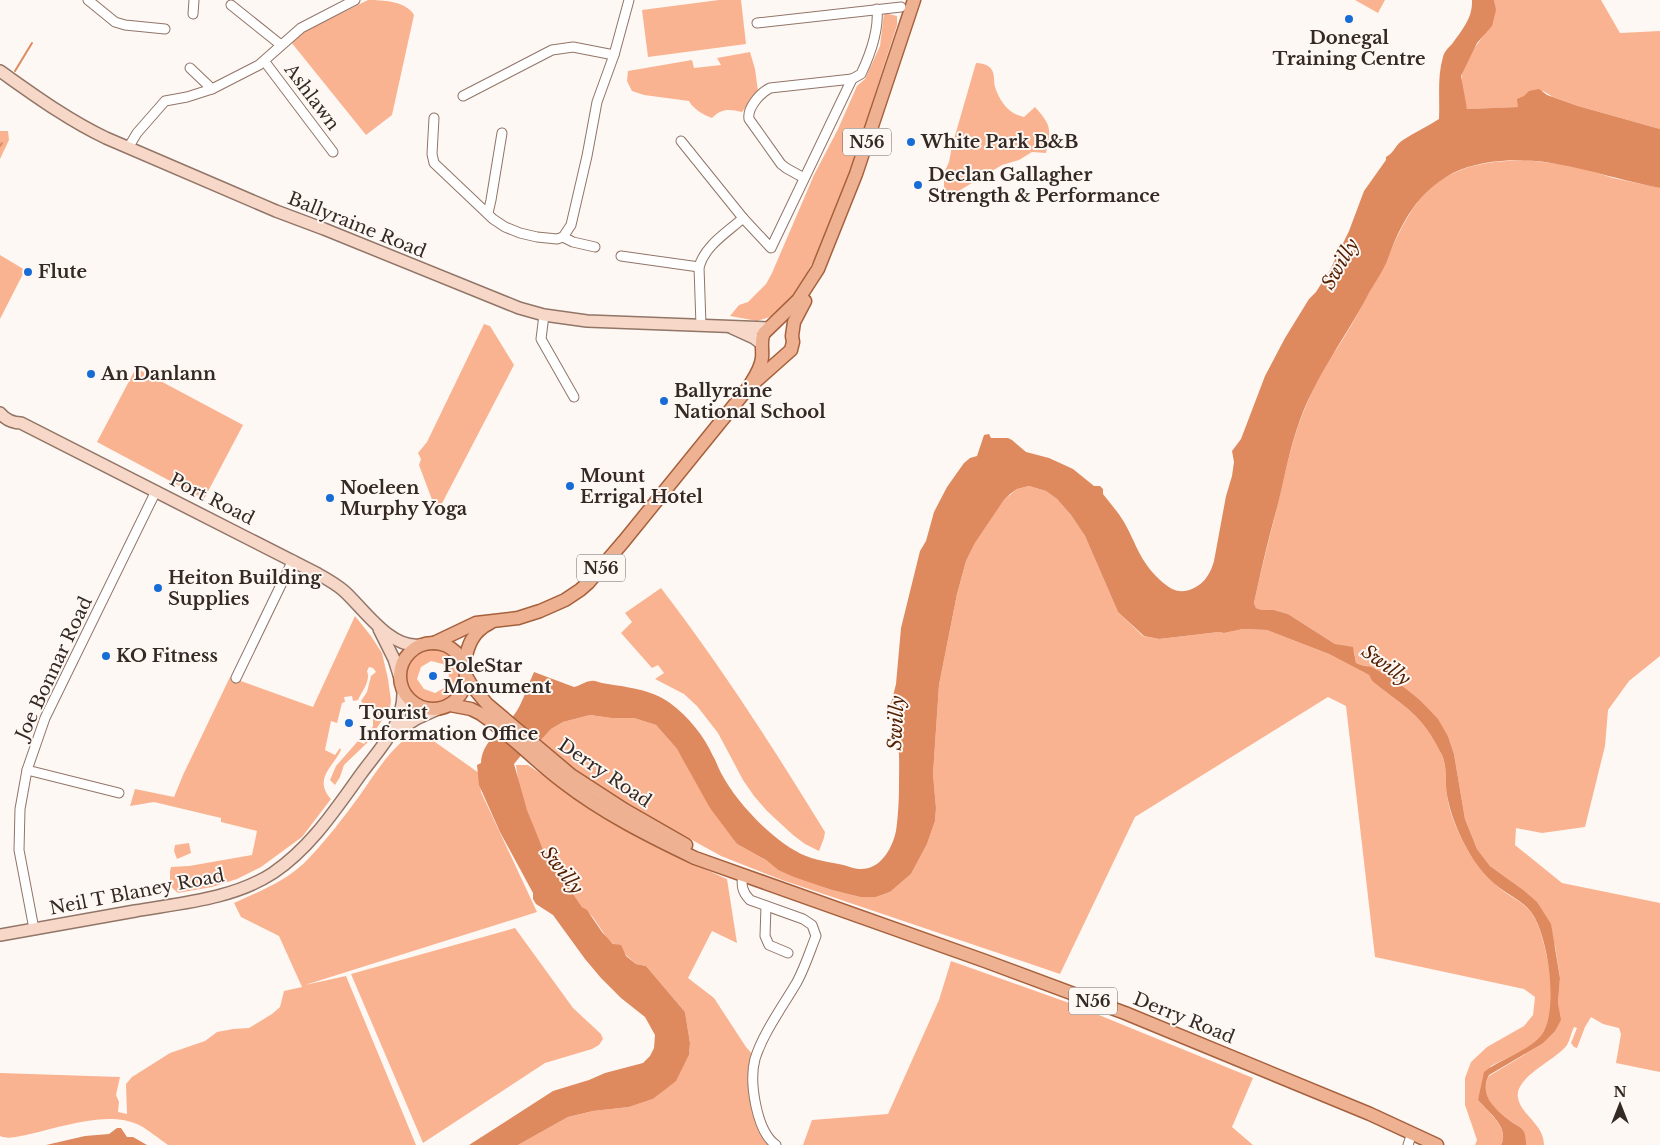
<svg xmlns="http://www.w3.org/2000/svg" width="1660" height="1145" viewBox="0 0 1660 1145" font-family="'Libre Baskerville',serif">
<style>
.green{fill:#fab390;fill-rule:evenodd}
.water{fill:#de895e}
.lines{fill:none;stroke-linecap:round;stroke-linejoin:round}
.stream{stroke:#de895e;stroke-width:2}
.minor-casing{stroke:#917567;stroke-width:11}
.secondary-casing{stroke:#917567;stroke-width:14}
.primary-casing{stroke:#a6603c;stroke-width:15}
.minor{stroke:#fff;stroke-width:9}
.secondary{stroke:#f7d8c8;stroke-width:11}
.primary{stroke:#eeb292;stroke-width:12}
.poi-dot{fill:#176cd6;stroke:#fef8f5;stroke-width:2}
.labels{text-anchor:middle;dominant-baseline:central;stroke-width:4;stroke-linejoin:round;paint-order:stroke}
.shield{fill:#fef8f5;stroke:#716762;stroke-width:1}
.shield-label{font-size:16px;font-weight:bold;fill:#342923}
.poi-label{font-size:18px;font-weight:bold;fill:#342923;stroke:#fef8f5;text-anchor:start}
.street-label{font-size:18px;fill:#342923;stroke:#fef8f5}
.water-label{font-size:19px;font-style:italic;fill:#541f00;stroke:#fef8f5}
</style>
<rect width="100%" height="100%" fill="#fef8f5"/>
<g class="green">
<path d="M368,0C382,0 406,1 414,15L392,115L366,135L291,42L301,33Z"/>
<path d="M719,0H741L746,44L648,57L642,10Z"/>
<path d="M1355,0H1385L1378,13Z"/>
<path d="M1494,0H1601L1620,33L1660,31V129L1578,106L1553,97L1543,91L1519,107L1467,109C1464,98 1460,85 1462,74C1468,46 1499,29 1494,0Z"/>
<path d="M884,13L897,16V25L848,178L822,247L811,265L796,297L770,317L757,321L730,316L739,305L748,302L766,284L772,273L814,175L838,129L857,86L865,79L880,46Z"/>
<path d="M750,52L755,69L758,91L742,112C729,109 722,108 712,118C704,115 693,109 689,101L644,95L632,91L627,81L628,71L692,60L694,68L721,65L717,58Z"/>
<path d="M976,63C980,63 985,64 988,66C996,71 993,80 995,87C1000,102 1009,114 1024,117L1035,107C1052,126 1051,129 1046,153L1032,152L1019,160L1002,165L947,198L944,196V173L949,162L952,146Z"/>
<path d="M0,131H8L9,140L0,159Z"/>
<path d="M1526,160L1575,166L1613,178L1660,188V656L1629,681L1608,710L1605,746L1585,827L1542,833L1516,828L1515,845L1562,883L1660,903V1072L1616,1063L1621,1034L1619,1028L1603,1024L1591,1017L1585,1027L1577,1048L1574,1047L1571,1043L1577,1028L1574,1027C1571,1033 1570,1040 1567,1045C1555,1061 1514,1077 1518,1098C1521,1115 1544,1124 1544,1145H1526C1526,1140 1526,1134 1523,1130C1521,1127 1516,1125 1513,1123C1497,1111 1478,1096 1489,1076L1542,1044L1560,1020L1558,1003L1560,977L1555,946L1522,889L1490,866L1477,849L1465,819L1454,754L1448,736L1438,720L1421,701L1367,666L1361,665L1356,663L1354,651L1335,644L1288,614L1274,610H1262L1256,608L1254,603C1261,569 1270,536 1278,503C1286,469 1293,434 1308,401C1317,379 1330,359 1343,339C1356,318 1367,297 1378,276C1395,245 1405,210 1433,186C1460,164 1492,161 1526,160Z"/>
<path d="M0,255L25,270L0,319Z"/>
<path d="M484,324L490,326L514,365L437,513L419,465L421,459L418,453L427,442Z"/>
<path d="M136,368L243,425L204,499L97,442Z"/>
<path d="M1029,486L1046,491L1057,499L1071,515L1085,536L1118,612L1143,636L1159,639L1219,632L1224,633L1243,629L1267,630L1329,654L1369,675L1372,681C1399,703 1419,712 1436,744C1439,749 1443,755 1444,761C1447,772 1445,784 1447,795C1449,812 1457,830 1465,845C1475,865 1488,880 1506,893C1515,899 1523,903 1530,911C1545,928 1555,992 1551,1014C1550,1021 1545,1032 1540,1038C1528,1051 1506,1058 1491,1066L1478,1100C1488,1112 1510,1128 1501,1145H1475L1477,1140L1465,1105V1078L1471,1062L1487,1047L1524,1026L1533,1015L1535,997L1524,989L1375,957L1346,706L1328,697L1135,817L1060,974L782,880L721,856L607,793L553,753L541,740L551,729L563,722L590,715L611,718H634L656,725L677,749L737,844L766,860L778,870L832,890L860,897H876L890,892L911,874L927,844L935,821L936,808L933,774L939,685L957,594L966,561L975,543L1004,500L1017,489Z"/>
<path d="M661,588C721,666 774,749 825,832L824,838L819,851L805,844L793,835L767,811L754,796L743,780L718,733L697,706L684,694L655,679L664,673L658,665L652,668L621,633L632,622L625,613Z"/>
<path d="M355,616L371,636L382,653L388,679L391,701L390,708L367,743L344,765L340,777L335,785L330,780L336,766L358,741L364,744L373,726V705L365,706L361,701L367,692L371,676L376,672L373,668L369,667L367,671C371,681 362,691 358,700L353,701L352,696L344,697L345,702L342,703L337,723L331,721L325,750L335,755L340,748L341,750C333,767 313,779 331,799L302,837L261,867L237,879L212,887L178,893L170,886V871L171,867L189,866L252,855L257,831L221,822V818L154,802L130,806L135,789L174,797L183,775L230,677L313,707Z"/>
<path d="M430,649C451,649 469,672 455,692C426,733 374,662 430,649ZM431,661L443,664L449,675L446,687L435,693L424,689L417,679L421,667Z"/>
<path d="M418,730L479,773L481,792L537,912L305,985L346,976L416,1145H168C159,1139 149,1130 139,1125C108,1110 62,1127 30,1134C20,1136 9,1140 0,1136V1073L120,1077L116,1095L119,1102L118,1112L127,1114L126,1084L132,1077L170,1053L205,1041L217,1032L233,1029L249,1028L272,1014L280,1007L284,991L302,987L279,936L241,917L234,903C260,891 289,880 309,858C327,839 344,817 360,795C377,771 392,745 418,730Z"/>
<path d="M516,765H528L618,825L677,857L727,879L737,943L712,931L688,978L714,998L746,1047L753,1055L760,1130L770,1145H518L568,1117L593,1111L629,1107L653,1099L676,1080L689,1055L690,1043L685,1012L646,966L636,964L607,938L592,916L582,907L565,882L550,855L546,857C534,828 519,797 516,765Z"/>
<path d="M189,843L191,853L177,859L174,851L175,845Z"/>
<path d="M515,928L573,1008L601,1034L603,1039L599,1045L592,1049L545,1063L423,1143L351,974Z"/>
<path d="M951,961L1072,1004L1253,1078L1232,1127L1253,1145H803L812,1120L888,1114L939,1000Z"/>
</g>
<g class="water">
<path d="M1472,0H1494L1496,10L1492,26L1477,43L1461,76L1467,109L1518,107L1517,99L1524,96L1529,91L1539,89L1547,95L1578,106L1660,129V188C1595,176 1535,147 1468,167C1447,173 1429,188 1416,204C1403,221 1394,241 1387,261C1382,273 1373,285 1367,297C1345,338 1316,376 1300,420C1290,447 1285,475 1278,504C1269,536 1261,570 1254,603L1256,608L1262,610H1274L1288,614L1335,644L1353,647L1356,663L1361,665L1371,667L1391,677L1421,701L1438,719L1448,736L1454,754L1465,819L1477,849L1490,866L1522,889L1537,902L1551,924L1560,978L1558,1003L1561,1020L1555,1031L1542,1044L1489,1075C1478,1096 1497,1111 1513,1123C1516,1125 1521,1127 1523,1130C1526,1134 1526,1140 1526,1145H1501C1510,1127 1488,1112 1478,1100L1484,1072C1501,1059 1524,1053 1539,1038C1561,1017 1548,933 1531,912C1524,903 1516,899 1507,893C1488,881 1475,865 1465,845C1457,830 1450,812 1447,795C1445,784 1447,773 1444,761C1443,755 1439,750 1436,744C1419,712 1399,703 1372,681L1369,675L1329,654L1267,630L1243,629L1224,633L1219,632L1159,639L1144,636L1118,612L1085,536L1071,515L1057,499L1046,491L1029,486L1017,489L1010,494L1004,500L975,543L966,561L957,594L939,685L933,774L936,808L935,821L927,844L911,874L890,892L876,897H860L832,890L794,877L778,870L766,860L737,844L710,808L677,749L656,725L634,718H611L590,715L563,722L551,729L541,740L536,737L514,764L527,810L546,857L550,855L565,882L582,907L587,910L602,932L613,944L621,945L626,956L636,964L646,966L685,1012L690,1043L689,1055L676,1081L653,1099L629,1107L593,1111L568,1117L518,1145H469L553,1091L589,1080L605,1073L643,1063L650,1056L654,1048L655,1035L645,1017L621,998L601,978L585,959L553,915L536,904L533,899V893L500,832L479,785L477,765L481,763C482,741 502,730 514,715C521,707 529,683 534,672L574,687C579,686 586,681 591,681C595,680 599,683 602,683C625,687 651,689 670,703C688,716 704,736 713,756C716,761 718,767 721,773C736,802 775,844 806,856C820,862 835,862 850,867C875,876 891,854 896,831C898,817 899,800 899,786C899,764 901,730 891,711H889V706L892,700L896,684L901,628L920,551L926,541L934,512L947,487L964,463L970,458L977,456L984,435L989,434L991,438H1008L1012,440L1026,452L1049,458L1073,469L1094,486H1100L1103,489V494C1110,503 1118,512 1124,522C1137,545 1139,560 1160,580C1171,590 1180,595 1194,588C1205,583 1211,572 1214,561L1226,496L1232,476L1234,462L1232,451L1241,439L1265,376L1285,338L1309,299L1316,292L1330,270L1349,231L1364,191L1386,160V157C1394,153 1396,144 1403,140C1415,132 1427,127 1439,119C1440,98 1437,77 1443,57C1444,52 1448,48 1452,44C1462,30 1473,18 1472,0Z"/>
<path d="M117,1128H121L127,1137H133L147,1145H46L85,1136L109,1134Z"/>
</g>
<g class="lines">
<g class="stream">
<path d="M15,71L32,43"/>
<path d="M0,146L2,143"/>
</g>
<defs>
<g id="minor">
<path d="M88,0L115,22L125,25L165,29"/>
<path d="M231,5L281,45"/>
<path d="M193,14L194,0"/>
<path d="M757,23L901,7"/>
<path d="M265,62L333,152"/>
<path d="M190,68L212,89"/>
<path d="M852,79L861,74C870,55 879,31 877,9"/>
<path d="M463,96L552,50L573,47L614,55"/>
<path d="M434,118L432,154L434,163L493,219L505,227L520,233L537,237L557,239L563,237L571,225L587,156L597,102L614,55L629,0"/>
<path d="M681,141L743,218L771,248L852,79L770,88C760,93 747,108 749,119L781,164L786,168L804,178"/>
<path d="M128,148L137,133L165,101L187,97L212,89L259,65L301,28L355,0"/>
<path d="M488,213L491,200L502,133"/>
<path d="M563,237L573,242L595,247"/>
<path d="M621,256L699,267"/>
<path d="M544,315L541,339L574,397"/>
<path d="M701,325L699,267C705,245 728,232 743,218"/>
<path d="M236,678L293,560"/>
<path d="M27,770L119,793"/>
<path d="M743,874C741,885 742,892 750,900L803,919L812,925L816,936C810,951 805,967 797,982C783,1006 763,1033 755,1059C749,1081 756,1131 776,1145"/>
<path d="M766,906L765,936L769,945L788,953"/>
<path d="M34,929L19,850L20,809L27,770L45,718L156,491"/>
<path d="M1408,1145L1412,1133"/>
</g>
<g id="secondary">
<path d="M0,71C34,95 68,120 106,138L276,211L324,229L519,308L544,315L587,321L769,328"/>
<path d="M732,328L754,338L762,344"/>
<path d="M0,413C5,419 13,423 21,423L318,574C327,579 336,584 344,591C364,609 390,649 420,645"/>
<path d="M379,629L394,659L399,675"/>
<path d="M392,734L416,719L438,709"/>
<path d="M0,935C45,927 90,919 135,911C181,903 233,899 273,873C311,847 335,810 361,774C380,748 404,725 403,691"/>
</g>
<g id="primary">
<path d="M756,381L791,350L793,342L792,336L794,322L805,301"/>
<circle cx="433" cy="676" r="33"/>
<path d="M434,643L476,623L518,618L540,611L565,600L580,590L588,583L624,541L748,388C754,378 761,369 762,358C763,349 760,341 764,333L798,300L818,269L856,174L914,0"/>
<path d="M464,664C468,645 472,632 490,623"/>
<path d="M466,676L472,686L487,704L571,775L625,810L686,845"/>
<path d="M450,705L471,709L481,714C510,734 535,761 563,782C603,813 649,836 695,858L985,961L1125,1013L1370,1114L1437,1145"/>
</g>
</defs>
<use href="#minor" class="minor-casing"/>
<use href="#secondary" class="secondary-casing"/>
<use href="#primary" class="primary-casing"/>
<use href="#minor" class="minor"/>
<use href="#secondary" class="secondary"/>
<use href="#primary" class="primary"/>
</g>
<g class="poi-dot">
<circle cx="1349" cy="19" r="5"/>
<circle cx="911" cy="142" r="5"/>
<circle cx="918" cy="185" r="5"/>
<circle cx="28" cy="272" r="5"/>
<circle cx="91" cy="374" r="5"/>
<circle cx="664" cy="401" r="5"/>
<circle cx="570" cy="486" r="5"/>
<circle cx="330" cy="498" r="5"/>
<circle cx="158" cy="588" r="5"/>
<circle cx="106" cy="656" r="5"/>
<circle cx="433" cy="676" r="5"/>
<circle cx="349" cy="723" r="5"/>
</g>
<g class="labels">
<g class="shield">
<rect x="843" y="128.5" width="48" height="27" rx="4"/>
<rect x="577" y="554.5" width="48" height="27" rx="4"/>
<rect x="1069" y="987.5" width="48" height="27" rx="4"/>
</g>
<g class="shield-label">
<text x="867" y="142">N56</text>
<text x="601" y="568">N56</text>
<text x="1093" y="1001">N56</text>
</g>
<g class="poi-label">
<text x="1349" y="38" text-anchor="middle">Donegal<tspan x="1349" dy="21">Training Centre</tspan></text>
<text x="921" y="142">White Park B&amp;B</text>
<text x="928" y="175">Declan Gallagher<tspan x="928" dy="21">Strength &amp; Performance</tspan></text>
<text x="38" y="272">Flute</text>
<text x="101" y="374">An Danlann</text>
<text x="674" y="391">Ballyraine<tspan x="674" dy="21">National School</tspan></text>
<text x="580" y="476">Mount<tspan x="580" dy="21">Errigal Hotel</tspan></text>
<text x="340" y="488">Noeleen<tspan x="340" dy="21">Murphy Yoga</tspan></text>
<text x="168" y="578">Heiton Building<tspan x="168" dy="21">Supplies</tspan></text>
<text x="116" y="656">KO Fitness</text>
<text x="443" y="666">PoleStar<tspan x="443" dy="21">Monument</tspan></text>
<text x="359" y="713">Tourist<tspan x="359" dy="21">Information Office</tspan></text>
</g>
<g class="street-label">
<text transform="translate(312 97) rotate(53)">Ashlawn</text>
<text transform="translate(357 225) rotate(22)">Ballyraine Road</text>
<text transform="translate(212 499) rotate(27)">Port Road</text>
<text transform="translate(54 668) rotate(-65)">Joe Bonnar Road</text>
<text transform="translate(605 773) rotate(34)">Derry Road</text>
<text transform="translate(137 892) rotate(-11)">Neil T Blaney Road</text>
<text transform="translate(1184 1018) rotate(22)">Derry Road</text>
</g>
<g class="water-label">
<text transform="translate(1340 264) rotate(-60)">Swilly</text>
<text transform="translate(1386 665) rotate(36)">Swilly</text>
<text transform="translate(896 723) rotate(-87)">Swilly</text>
<text transform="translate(562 870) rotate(52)">Swilly</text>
</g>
</g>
<g transform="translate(1620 1105)" stroke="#fef8f5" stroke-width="4" paint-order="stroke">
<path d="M0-4L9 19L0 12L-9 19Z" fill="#342923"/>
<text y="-8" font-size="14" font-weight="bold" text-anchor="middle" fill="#342923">N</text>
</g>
</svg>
